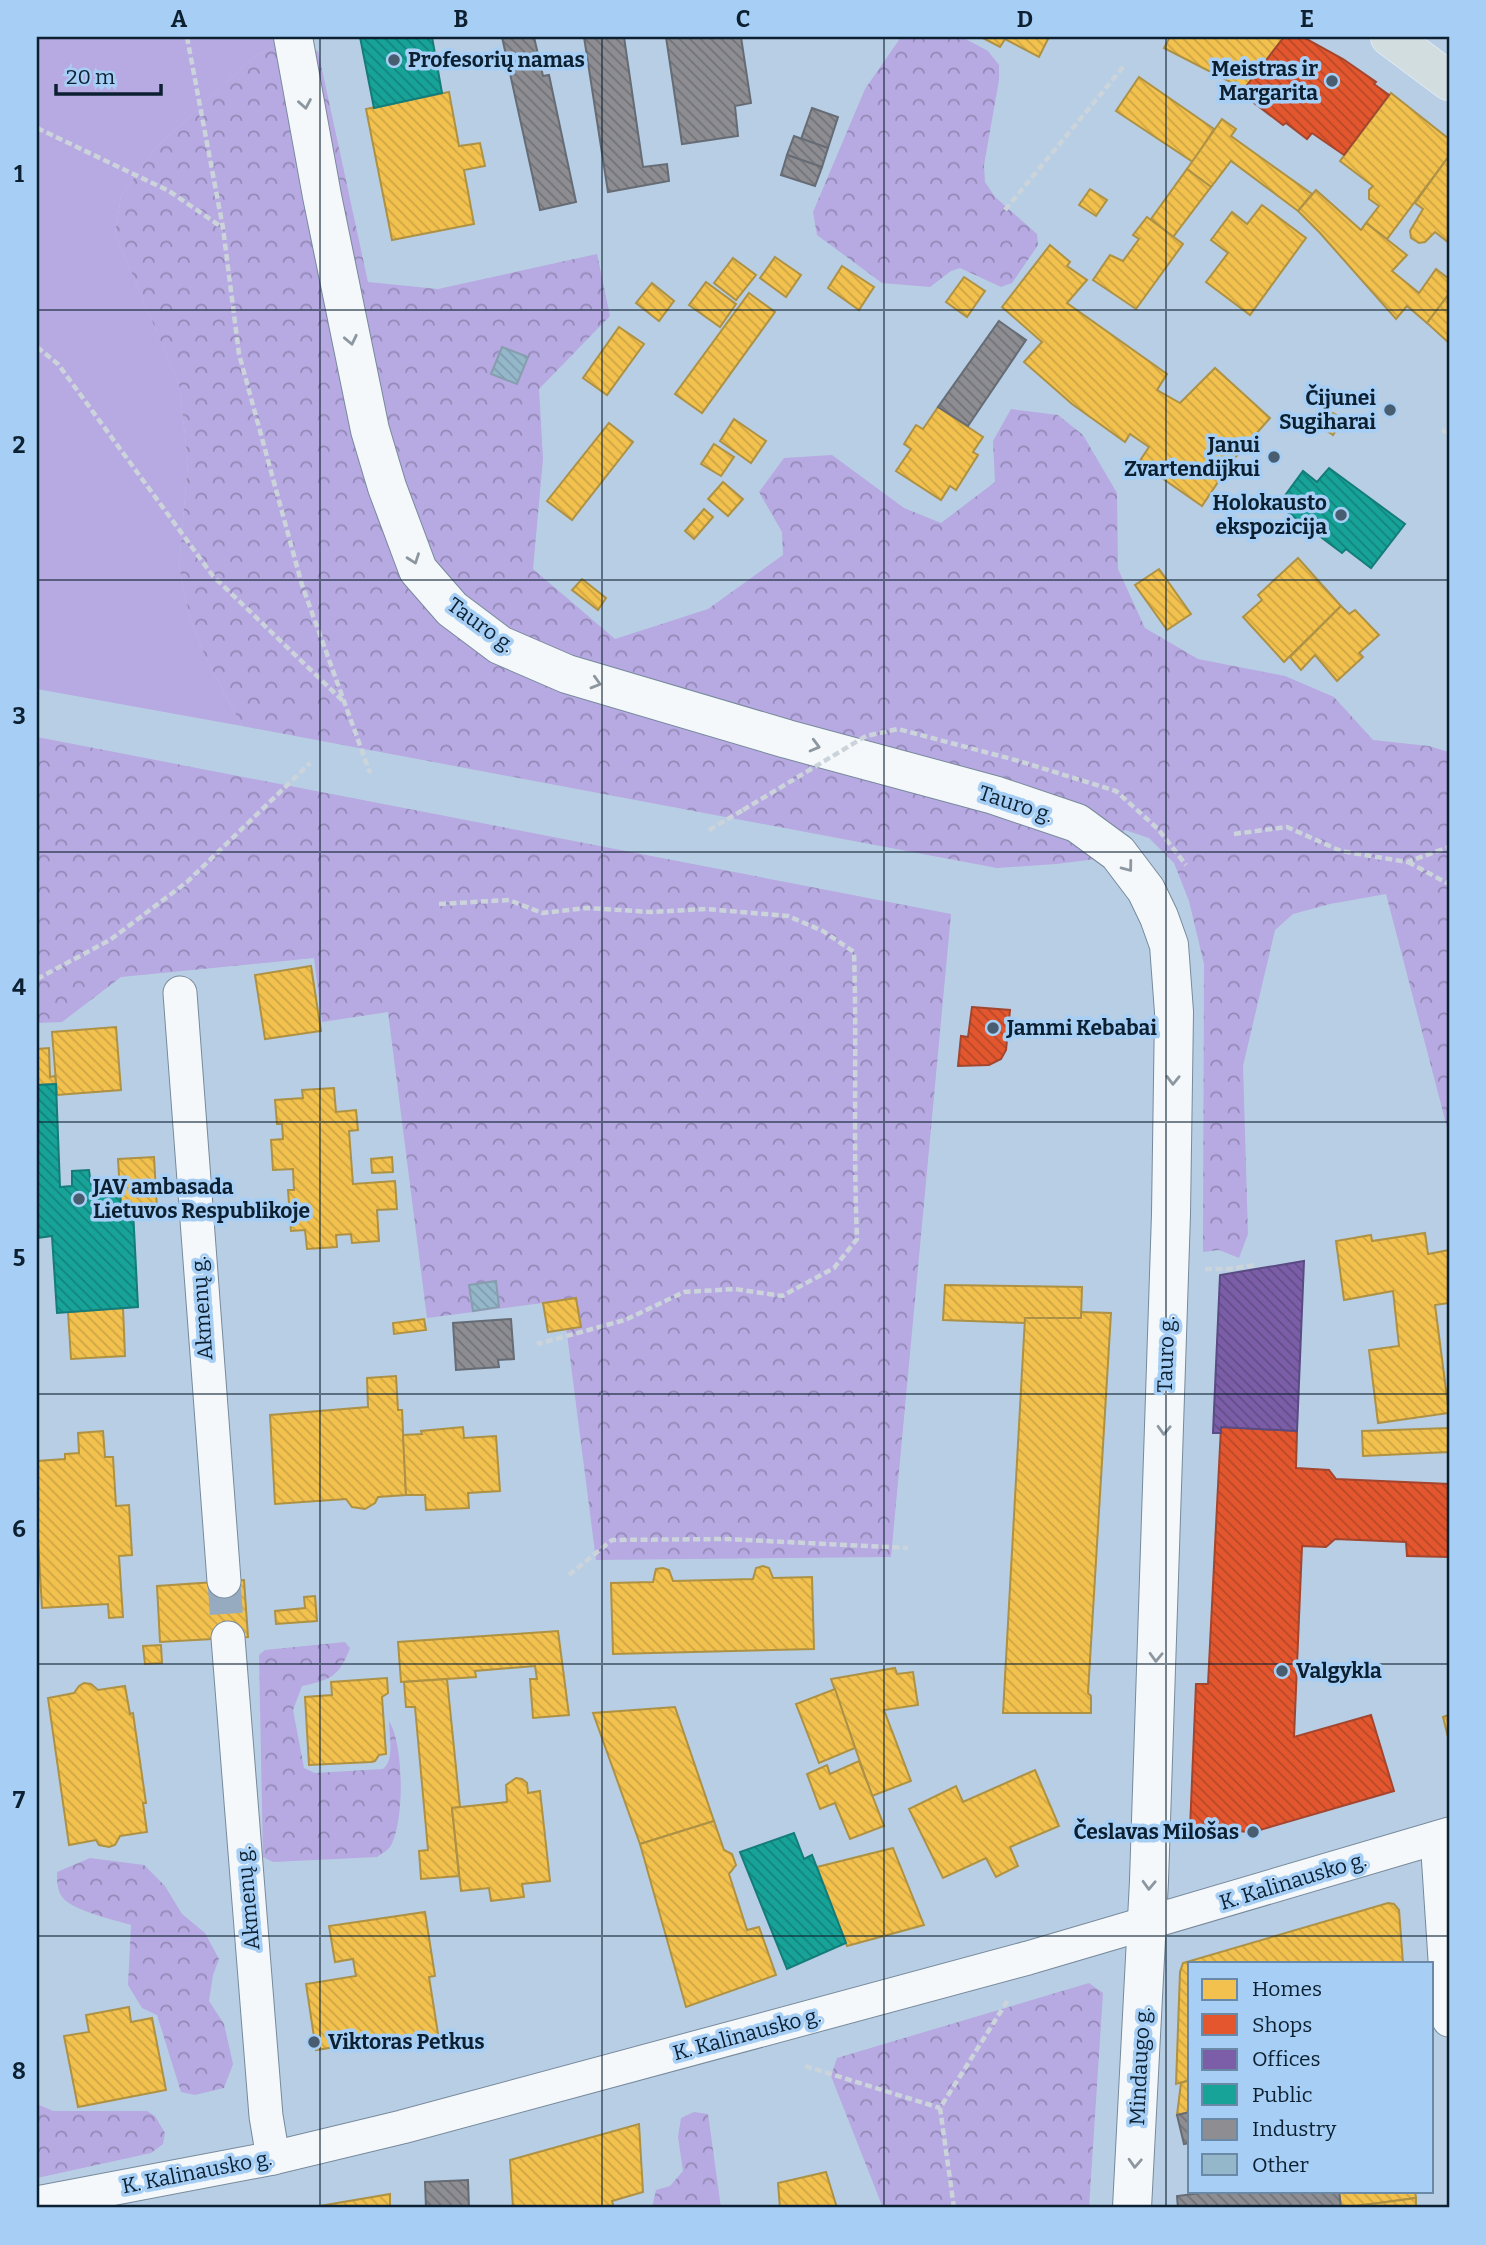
<svg xmlns="http://www.w3.org/2000/svg" width="1486" height="2245" viewBox="0 0 1486 2245" font-family="Bitter,serif">
<style>
.green{fill:#b7a9e1}
.forest{fill:url(#forest-crowns)}
.homes{fill:url(#homes-back-hatch);stroke:#ad9145;stroke-width:2}
.shops{fill:url(#shops-back-hatch);stroke:#a3462f;stroke-width:2}
.offices{fill:url(#offices-back-hatch);stroke:#5a4b84;stroke-width:2}
.public{fill:url(#public-back-hatch);stroke:#147c79;stroke-width:2}
.industry{fill:url(#industry-back-hatch);stroke:#666c75;stroke-width:2}
.building{fill:url(#building-back-hatch);stroke:#869eae;stroke-width:2}
.lines{fill:none;stroke-linecap:round;stroke-linejoin:round}
.minor-tunnel{stroke:#96abc0;stroke-width:33;stroke-dasharray:33 17;stroke-linecap:butt}
.minor-casing{stroke:#778a9c;stroke-width:35}
.secondary-casing{stroke:#778a9c;stroke-width:40}
.primary-casing{stroke:#dfe9f3;stroke-width:40}
.path{stroke:#ccd4db;stroke-width:4.5;stroke-dasharray:7 3.5;stroke-linecap:butt}
.minor{stroke:#f4f8fb;stroke-width:33}
.secondary{stroke:#f4f8fb;stroke-width:38}
.primary{stroke:#d2dde0;stroke-width:38}
.path-bridge{stroke:#ccd4db;stroke-width:4.5;stroke-dasharray:7 3.5;stroke-linecap:butt}
.oneway{stroke:#8c97a0}
.grid{fill:none;stroke:#0c2031;stroke-width:2;stroke-opacity:0.55}
.poi-dot{fill:#485d70;stroke:#a7cff5;stroke-width:2.5}
.labels{text-anchor:middle;dominant-baseline:central;stroke-width:7;stroke-linejoin:round;paint-order:stroke}
.poi-label{font-size:21px;font-weight:bold;fill:#0c2031;stroke:#a7cff5;text-anchor:start}
.street-label{font-size:21px;fill:#0c2031;stroke:#a7cff5}
.neatline{fill:none;stroke:#0c2031;stroke-width:2.5}
.grid-label{font-size:23px;text-anchor:middle;font-weight:bold;fill:#0c2031}
</style>
<defs>
<pattern id="forest-crowns" width="20" height="18" patternUnits="userSpaceOnUse" patternTransform="scale(1.75)"><rect width="20" height="18" fill="#b7a9e1"/><path d="M2 6a3 3 0 1 1 6 0M12 15a3 3 0 1 1 6 0" fill="none" stroke="#9389b7"/></pattern>
<pattern id="homes-back-hatch" width="6" height="6" patternUnits="userSpaceOnUse" patternTransform="scale(1.75)"><rect width="6" height="6" fill="#f2c14e"/><path d="M-1 5l2 2M0 0l6 6M5-1l2 2" fill="none" stroke="#cea645"/></pattern>
<pattern id="shops-back-hatch" width="6" height="6" patternUnits="userSpaceOnUse" patternTransform="scale(1.75)"><rect width="6" height="6" fill="#e4572e"/><path d="M-1 5l2 2M0 0l6 6M5-1l2 2" fill="none" stroke="#b74828"/></pattern>
<pattern id="offices-back-hatch" width="6" height="6" patternUnits="userSpaceOnUse" patternTransform="scale(1.75)"><rect width="6" height="6" fill="#7b5ea7"/><path d="M-1 5l2 2M0 0l6 6M5-1l2 2" fill="none" stroke="#634d89"/></pattern>
<pattern id="public-back-hatch" width="6" height="6" patternUnits="userSpaceOnUse" patternTransform="scale(1.75)"><rect width="6" height="6" fill="#17a398"/><path d="M-1 5l2 2M0 0l6 6M5-1l2 2" fill="none" stroke="#13847d"/></pattern>
<pattern id="industry-back-hatch" width="6" height="6" patternUnits="userSpaceOnUse" patternTransform="scale(1.75)"><rect width="6" height="6" fill="#8d8d92"/><path d="M-1 5l2 2M0 0l6 6M5-1l2 2" fill="none" stroke="#727378"/></pattern>
<pattern id="building-back-hatch" width="6" height="6" patternUnits="userSpaceOnUse" patternTransform="scale(1.75)"><rect width="6" height="6" fill="#95b7ca"/><path d="M-1 5l2 2M0 0l6 6M5-1l2 2" fill="none" stroke="#7f9dae"/></pattern>
</defs>
<rect width="100%" height="100%" fill="#b8cee4"/>
<path class="green" d="M37,37H273L276,47L256,55L156,148L121,196L115,234L179,384L188,462L179,566L190,618L205,656L242,726L37,689Z"/>
<g class="forest">
<path d="M901,37H962L988,51L999,65V80L984,165L985,182L995,197L1037,234L1038,245L1012,283L1001,287L960,268L951,271L930,287L882,283L817,235L813,212L865,89Z"/>
<path d="M276,47L318,51L368,282L438,289L597,254L610,316L539,389L543,459L533,569L615,639L708,609L783,555L782,532L759,492L784,458L832,455L904,508L941,523L995,482L993,441L1011,409L1058,415L1083,435L1117,493L1118,569L1145,628L1198,659L1285,676L1334,697L1373,740L1429,746L1449,752V1135L1386,894L1330,904L1293,914L1275,930L1243,1066L1248,1234L1239,1258L1219,1250L1203,1252L1204,964L1189,901L1174,863L1149,838L1125,830L1096,859L1056,864L997,868L242,726L205,656L190,618L179,566L188,462L179,384L115,234L121,196L156,148L256,55Z"/>
<path d="M37,737L951,914L891,1557L596,1560L563,1303H543L427,1318L388,1012L322,1022L314,958L121,977L62,1022L37,1023Z"/>
<path d="M345,1642L350,1648C339,1677 330,1680 302,1686L293,1710L304,1768L315,1773L383,1769C395,1759 389,1736 389,1721C404,1744 405,1823 390,1847C387,1851 381,1854 377,1857L273,1862L263,1857L259,1655L265,1650Z"/>
<path d="M90,1858L144,1865L165,1886L182,1914L205,1933L219,1959L213,1975L209,2001L224,2024L233,2064L224,2088L195,2095L181,2092L157,2015L142,2008L128,1985L131,1925C115,1920 74,1911 63,1898C57,1891 57,1881 57,1872Z"/>
<path d="M1089,1983L1103,1993L1089,2208H883L831,2076L837,2058Z"/>
<path d="M37,2104L53,2111H147L155,2116L165,2133L163,2144L151,2153L37,2178Z"/>
<path d="M694,2112L708,2114L721,2208H652L656,2190L670,2186L683,2171L678,2137L681,2118Z"/>
</g>
<g class="homes">
<path d="M981,37H1049L1039,57L1005,39L1000,47Z"/>
<path d="M1170,37H1284L1244,89L1164,48Z"/>
<path d="M1139,77L1214,129L1193,162L1116,111Z"/>
<path d="M449,92L459,146L480,143L485,166L464,170L474,224L392,240L366,109Z"/>
<path d="M1391,93L1449,139V156L1387,239L1366,223L1379,206L1369,199V190L1373,186L1340,161Z"/>
<path d="M1222,119L1236,129L1231,136L1312,194L1298,211L1231,161L1211,187L1187,169Z"/>
<path d="M1449,156V243L1435,232L1425,242L1419,243L1411,238L1410,231L1423,209L1415,203Z"/>
<path d="M1187,169L1211,187L1173,237L1151,219Z"/>
<path d="M1090,189L1107,200L1096,216L1079,205Z"/>
<path d="M1316,190L1361,230L1366,223L1407,255L1392,271L1419,293L1436,269L1449,279V294L1427,323L1407,306L1396,319L1320,233L1298,211Z"/>
<path d="M1262,205L1306,238L1250,315L1206,282L1228,253L1211,240L1232,212L1247,224Z"/>
<path d="M1147,217L1183,244L1136,309L1093,280L1110,255L1123,261L1139,239L1133,235Z"/>
<path d="M1050,245L1070,262L1067,266L1087,280L1067,303L1167,374L1157,390L1180,403L1215,368L1270,418L1232,461L1202,506L1139,462L1149,447L1130,434L1125,442L1072,404L1024,362L1042,342L1002,307Z"/>
<path d="M775,257L801,275L786,297L760,278Z"/>
<path d="M733,258L756,275L736,300L714,283Z"/>
<path d="M842,266L874,287L859,310L828,288Z"/>
<path d="M964,277L985,291L967,317L946,302Z"/>
<path d="M706,282L736,304L720,327L689,305Z"/>
<path d="M652,283L674,301L659,321L636,303Z"/>
<path d="M749,293L775,312L702,413L675,394Z"/>
<path d="M1449,294V343L1427,323Z"/>
<path d="M619,327L644,344L607,395L583,378Z"/>
<path d="M938,407L983,437L973,452L978,455L956,490L950,486L941,500L896,471L911,449L904,444L916,425L923,429Z"/>
<path d="M1333,413L1343,419L1333,435L1323,428Z"/>
<path d="M734,419L766,441L751,463L720,441Z"/>
<path d="M609,423L633,442L572,520L547,501Z"/>
<path d="M714,444L734,457L721,476L701,464Z"/>
<path d="M723,482L743,499L728,516L708,499Z"/>
<path d="M704,509L713,517L694,539L685,531Z"/>
<path d="M1298,558L1341,606L1284,662L1243,617L1262,600L1258,595Z"/>
<path d="M1159,569L1191,614L1167,630L1135,585Z"/>
<path d="M582,579L606,598L598,610L572,590Z"/>
<path d="M1341,606L1349,614L1355,610L1379,635L1359,653L1363,657L1337,681L1315,655L1301,670L1290,657Z"/>
<path d="M311,966L321,1031L265,1039L255,975Z"/>
<path d="M116,1027L121,1090L57,1095L52,1032Z"/>
<path d="M49,1048L50,1077L55,1076L56,1084L37,1085V1049Z"/>
<path d="M334,1088L336,1112L356,1110L358,1130L349,1131L353,1184L395,1181L397,1209L377,1210L379,1241L352,1243L351,1234L336,1235L337,1247L307,1249L305,1230L291,1231L288,1190H294L293,1169L273,1170L271,1140L283,1139L282,1124H277L275,1100L303,1098L302,1090Z"/>
<path d="M154,1157L157,1209L121,1211L118,1159Z"/>
<path d="M392,1157L393,1172L372,1173L371,1159Z"/>
<path d="M1425,1233L1428,1254L1449,1250V1303L1435,1305L1449,1413L1378,1423L1369,1350L1399,1346L1393,1291L1344,1300L1336,1241L1371,1235L1372,1241Z"/>
<path d="M945,1285L1082,1287L1081,1318H1025V1323L943,1320Z"/>
<path d="M576,1298L581,1327L548,1332L543,1303Z"/>
<path d="M123,1308L125,1356L71,1359L68,1312Z"/>
<path d="M1081,1312L1111,1313L1088,1693L1091,1696V1713H1003L1025,1318H1081Z"/>
<path d="M424,1319L426,1330L394,1334L393,1323Z"/>
<path d="M396,1376L398,1410H402L406,1495L378,1497L375,1503L365,1509L352,1507L346,1499L275,1504L270,1415L368,1407L367,1378Z"/>
<path d="M463,1427L464,1438L496,1436L500,1491L468,1493L469,1508L426,1510L425,1495H406L403,1435L422,1434L421,1431Z"/>
<path d="M1449,1428V1452L1363,1456L1362,1431Z"/>
<path d="M103,1431L105,1457H113L116,1506L129,1505L132,1555L119,1556L123,1617L109,1618L108,1604L42,1608L37,1523V1461L65,1459V1454L79,1453L78,1433Z"/>
<path d="M763,1566L769,1568L773,1578L812,1577L814,1649L613,1654L611,1583L653,1582L656,1569L663,1568L669,1570L673,1581L753,1579L756,1568Z"/>
<path d="M244,1580L248,1637L160,1642L157,1586Z"/>
<path d="M315,1596L317,1621L276,1624L275,1611L305,1608L304,1597Z"/>
<path d="M558,1631L569,1715L533,1718L530,1679H537L535,1666L475,1671L476,1677L401,1682L398,1642Z"/>
<path d="M161,1645L162,1663L145,1664L143,1646Z"/>
<path d="M895,1668L897,1674L913,1672L918,1705L884,1710L911,1781L872,1796L831,1679Z"/>
<path d="M387,1678L388,1693L382,1697L386,1754L379,1755L375,1761L371,1762L309,1765L305,1697L332,1695L331,1682Z"/>
<path d="M447,1679L460,1807L452,1808L459,1876L421,1879L419,1851L428,1850L415,1707H406L404,1682Z"/>
<path d="M84,1683L91,1684L98,1690L125,1686L130,1714L133,1713L146,1803H143L147,1832L120,1836L115,1845L109,1847L99,1845L96,1840L69,1845L48,1698L74,1693L79,1686Z"/>
<path d="M835,1689L855,1748L819,1763L796,1704Z"/>
<path d="M675,1707L714,1821L640,1844L593,1713Z"/>
<path d="M1449,1715V1741L1443,1717Z"/>
<path d="M859,1761L884,1826L850,1839L835,1803L820,1809L807,1774L827,1765L830,1774Z"/>
<path d="M1035,1770L1059,1826L1010,1847L1018,1866L996,1877L986,1858L943,1878L909,1809L956,1786L963,1802Z"/>
<path d="M516,1778L522,1779L527,1783L528,1793L540,1791L550,1881L522,1884L524,1897L491,1901L489,1888L461,1891L452,1808L507,1802L506,1785Z"/>
<path d="M714,1821L724,1850L732,1854L736,1865L729,1874L747,1930L759,1927L776,1975L686,2007L640,1844Z"/>
<path d="M893,1848L924,1925L847,1946L817,1867Z"/>
<path d="M1388,1903L1394,1904L1399,1910L1403,1963H1190V2080L1176,2084L1180,1972L1183,1963Z"/>
<path d="M425,1912L435,1976L429,1977L439,2040L375,2050L374,2041L316,2050L306,1984L356,1976L353,1959L335,1962L329,1926Z"/>
<path d="M129,2007L131,2022L152,2018L166,2090L78,2107L64,2036L89,2032L86,2015Z"/>
<path d="M1190,2080V2112L1177,2115L1181,2083Z"/>
<path d="M639,2124L643,2192L612,2201L614,2208H513L510,2160Z"/>
<path d="M826,2172L837,2208H780L778,2183Z"/>
<path d="M1339,2191H1415L1416,2198L1341,2208Z"/>
<path d="M390,2194V2208H313L314,2207Z"/>
<path d="M1416,2198V2208H1342Z"/>
</g>
<g class="shops">
<path d="M1284,37H1303L1343,59L1376,82L1374,84L1389,95L1344,155L1312,133L1307,139L1286,123L1283,125L1241,93Z"/>
<path d="M972,1007L1010,1010L1006,1050L1001,1059L989,1065L958,1066L961,1036L968,1037Z"/>
<path d="M1221,1427L1297,1431L1296,1468L1329,1470L1336,1479L1449,1484L1448,1557L1407,1556L1406,1542L1335,1539L1326,1547L1302,1546L1294,1737L1371,1715L1394,1791L1253,1832L1190,1829L1196,1684H1208Z"/>
</g>
<path class="offices" d="M1304,1261L1297,1431L1221,1427V1433H1213L1220,1275Z"/>
<g class="public">
<path d="M360,37H432L442,93L374,108Z"/>
<path d="M1329,468L1405,524L1371,568L1346,549L1342,553L1278,505L1303,471L1317,482Z"/>
<path d="M56,1084L60,1187L72,1186V1171L89,1170L91,1185L120,1183L121,1211L133,1210L138,1307L57,1313L52,1236L37,1238V1085Z"/>
<path d="M794,1833L804,1859L812,1855L846,1943L787,1969L740,1852Z"/>
</g>
<g class="industry">
<path d="M502,37H534L543,76L549,75L576,202L540,210Z"/>
<path d="M584,37H624L643,167L667,164L669,181L608,192Z"/>
<path d="M666,37H741L751,103L735,106L738,136L682,144Z"/>
<path d="M812,108L838,117L828,148L801,139Z"/>
<path d="M794,136L828,148L822,167L787,155Z"/>
<path d="M787,155L822,167L815,186L781,175Z"/>
<path d="M999,321L1026,340L968,426L938,407Z"/>
<path d="M511,1319L514,1359L498,1360L499,1367L456,1370L453,1323Z"/>
<path d="M1190,2112V2143L1184,2144L1177,2115Z"/>
<path d="M468,2180L469,2208H426L425,2182Z"/>
<path d="M1217,2191H1339L1341,2208H1178L1177,2196Z"/>
</g>
<g class="building">
<path d="M502,347L528,357L517,384L491,374Z"/>
<path d="M496,1281L499,1307L473,1311L469,1285Z"/>
</g>
<g class="lines">
<path class="minor-tunnel" d="M224,1581L228,1638"/>
<defs>
<g id="minor">
<path d="M180,993L224,1581"/>
<path d="M228,1638L266,2116L273,2158"/>
<path d="M1437,1838L1449,2020"/>
<path d="M37,2203L273,2158L402,2127L1028,1958L1449,1834"/>
</g>
<path id="secondary" d="M293,37L322,196L370,430L387,487L418,570L452,609L500,645L567,674L787,739L994,795L1077,823L1118,853L1146,890L1159,917L1169,945L1174,1012L1171,1214L1149,1881L1132,2208"/>
<path id="primary" d="M1390,37L1449,81"/>
</defs>
<use href="#minor" class="minor-casing"/>
<use href="#secondary" class="secondary-casing"/>
<use href="#primary" class="primary-casing"/>
<g class="path">
<path d="M187,37L223,228L239,354L302,585L370,773"/>
<path d="M37,128L169,191L223,228"/>
<path d="M1005,210L1124,66"/>
<path d="M37,347L58,364L213,576L343,701"/>
<path d="M1442,430L1449,433"/>
<path d="M709,830L743,810"/>
<path d="M1234,834L1287,827L1341,851L1407,862L1449,847"/>
<path d="M1408,862L1449,884"/>
<path d="M439,904L509,900L542,913L587,908L652,912L706,909L788,916L823,931L854,952C857,1048 853,1143 857,1239L834,1268L782,1296L735,1289L684,1292L625,1320L537,1344"/>
<path d="M37,979L110,940L187,882L310,763"/>
<path d="M1205,1269H1229L1255,1265"/>
<path d="M569,1575L612,1540L725,1539L908,1548"/>
<path d="M805,2066L940,2108"/>
<path d="M954,2208L940,2108L1008,2000"/>
</g>
<use href="#minor" class="minor"/>
<use href="#secondary" class="secondary"/>
<use href="#primary" class="primary"/>
<path class="path-bridge" d="M743,810L866,736L898,729L1019,761L1116,791L1158,829L1186,865"/>
</g>
<defs><path id="oneway-chevron" d="M-2-3.5L2.5 0L-2 3.5" fill="none" stroke-width="1.6" stroke-linecap="round" stroke-linejoin="round" transform="scale(1.75)"/></defs>
<g class="oneway">
<use href="#oneway-chevron" transform="translate(305 104) rotate(80)"/>
<use href="#oneway-chevron" transform="translate(351 340) rotate(78)"/>
<use href="#oneway-chevron" transform="translate(414 559) rotate(70)"/>
<use href="#oneway-chevron" transform="translate(596 683) rotate(16)"/>
<use href="#oneway-chevron" transform="translate(815 746) rotate(15)"/>
<use href="#oneway-chevron" transform="translate(1128 867) rotate(53)"/>
<use href="#oneway-chevron" transform="translate(1173 1080) rotate(91)"/>
<use href="#oneway-chevron" transform="translate(1164 1430) rotate(92)"/>
<use href="#oneway-chevron" transform="translate(1156 1657) rotate(92)"/>
<use href="#oneway-chevron" transform="translate(1149 1885) rotate(92)"/>
<use href="#oneway-chevron" transform="translate(1135 2163) rotate(93)"/>
</g>
<path class="grid" d="M320,37V2208M602,37V2208M884,37V2208M1166,37V2208M37,310H1449M37,580H1449M37,852H1449M37,1122H1449M37,1394H1449M37,1664H1449M37,1936H1449"/>
<g class="poi-dot">
<circle cx="394" cy="60" r="7"/>
<circle cx="1332" cy="81" r="7"/>
<circle cx="1390" cy="410" r="7"/>
<circle cx="1274" cy="457" r="7"/>
<circle cx="1341" cy="515" r="7"/>
<circle cx="993" cy="1028" r="7"/>
<circle cx="79" cy="1199" r="7"/>
<circle cx="1282" cy="1671" r="7"/>
<circle cx="1253" cy="1832" r="7"/>
<circle cx="314" cy="2042" r="7"/>
</g>
<g class="labels">
<g class="poi-label">
<text x="408" y="60">Profesorių namas</text>
<text x="1318" y="69" text-anchor="end">Meistras ir<tspan x="1318" dy="24">Margarita</tspan></text>
<text x="1376" y="398" text-anchor="end">Čijunei<tspan x="1376" dy="24">Sugiharai</tspan></text>
<text x="1260" y="445" text-anchor="end">Janui<tspan x="1260" dy="24">Zvartendijkui</tspan></text>
<text x="1327" y="503" text-anchor="end">Holokausto<tspan x="1327" dy="24">ekspozicija</tspan></text>
<text x="1007" y="1028">Jammi Kebabai</text>
<text x="93" y="1187">JAV ambasada<tspan x="93" dy="24">Lietuvos Respublikoje</tspan></text>
<text x="1296" y="1671">Valgykla</text>
<text x="1239" y="1832" text-anchor="end">Česlavas Milošas</text>
<text x="328" y="2042">Viktoras Petkus</text>
</g>
<g class="street-label">
<text transform="translate(481 625) rotate(36)">Tauro g.</text>
<text transform="translate(1016 804) rotate(18)">Tauro g.</text>
<text transform="translate(202 1308) rotate(-94)">Akmenų g.</text>
<text transform="translate(1166 1354) rotate(-88)">Tauro g.</text>
<text transform="translate(1293 1881) rotate(-17)">K. Kalinausko g.</text>
<text transform="translate(248 1898) rotate(-95)">Akmenų g.</text>
<text transform="translate(747 2034) rotate(-15)">K. Kalinausko g.</text>
<text transform="translate(1140 2066) rotate(-87)">Mindaugo g.</text>
<text transform="translate(197 2172) rotate(-11)">K. Kalinausko g.</text>
</g>
</g>
<rect width="1486" height="2245" fill="none" stroke="#a7cff5" stroke-width="77"/>
<rect x="1188" y="1962" width="245" height="231" fill="#a7cff5" stroke="#6989a7" stroke-width="2"/>
<rect x="1202" y="1979" width="35" height="21" fill="#f2c14e" stroke="#6989a7" stroke-width="2"/>
<text x="1252" y="1996" font-size="21" fill="#0c2031">Homes</text>
<rect x="1202" y="2014" width="35" height="21" fill="#e4572e" stroke="#6989a7" stroke-width="2"/>
<text x="1252" y="2032" font-size="21" fill="#0c2031">Shops</text>
<rect x="1202" y="2049" width="35" height="21" fill="#7b5ea7" stroke="#6989a7" stroke-width="2"/>
<text x="1252" y="2066" font-size="21" fill="#0c2031">Offices</text>
<rect x="1202" y="2084" width="35" height="21" fill="#17a398" stroke="#6989a7" stroke-width="2"/>
<text x="1252" y="2102" font-size="21" fill="#0c2031">Public</text>
<rect x="1202" y="2119" width="35" height="21" fill="#8d8d92" stroke="#6989a7" stroke-width="2"/>
<text x="1252" y="2136" font-size="21" fill="#0c2031">Industry</text>
<rect x="1202" y="2154" width="35" height="21" fill="#95b7ca" stroke="#6989a7" stroke-width="2"/>
<text x="1252" y="2172" font-size="21" fill="#0c2031">Other</text>
<path d="M56 84v10h105v-10" fill="none" stroke="#0c2031" stroke-width="3.5"/>
<text x="66" y="84" font-size="21" fill="#0c2031" stroke="#a7cff5" stroke-width="5" paint-order="stroke">20 m</text>
<rect x="38" y="38" width="1410" height="2168" class="neatline"/>
<g class="grid-label">
<text x="179" y="27">A</text>
<text x="461" y="27">B</text>
<text x="743" y="27">C</text>
<text x="1025" y="27">D</text>
<text x="1307" y="27">E</text>
<text x="19" y="182">1</text>
<text x="19" y="453">2</text>
<text x="19" y="724">3</text>
<text x="19" y="995">4</text>
<text x="19" y="1266">5</text>
<text x="19" y="1537">6</text>
<text x="19" y="1808">7</text>
<text x="19" y="2079">8</text>
</g>
</svg>
